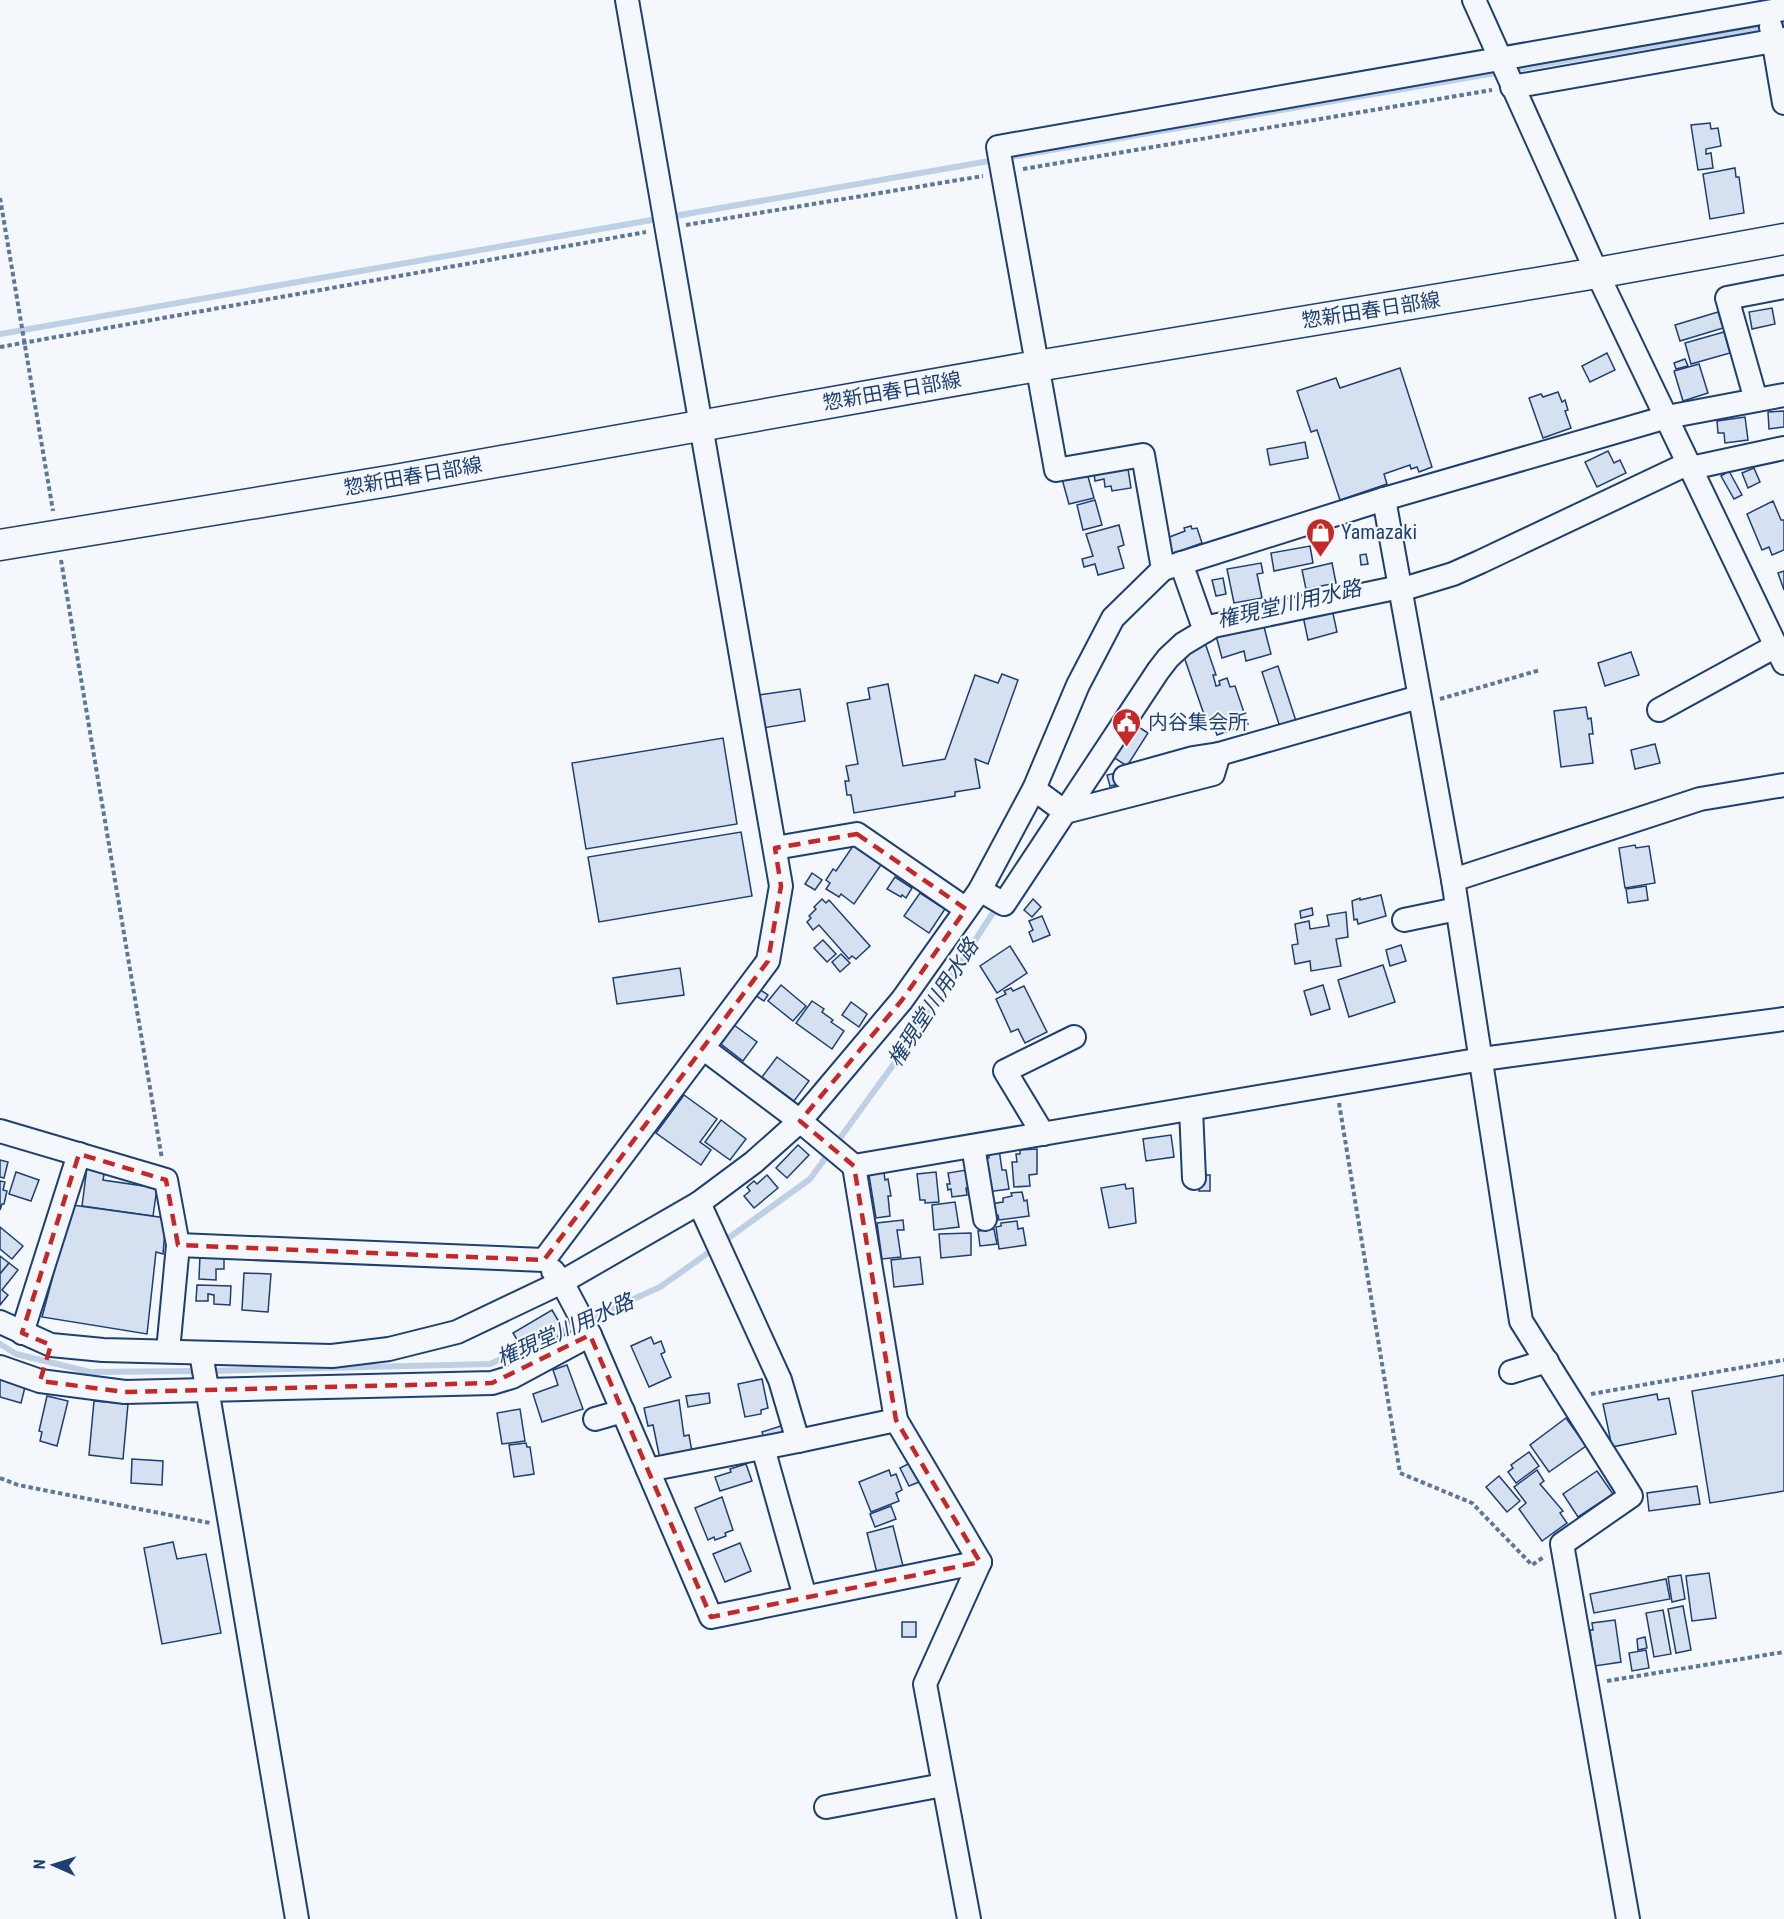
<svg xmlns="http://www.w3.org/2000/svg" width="1784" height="1919" viewBox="0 0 1784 1919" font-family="'Roboto Condensed','Noto Sans JP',sans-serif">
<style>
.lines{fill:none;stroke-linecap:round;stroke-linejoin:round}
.stream{stroke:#bed0e5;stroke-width:6}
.building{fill:#d5e0f0;stroke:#1d3f73;stroke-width:1.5}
.minor-casing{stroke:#1d3f73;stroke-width:26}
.major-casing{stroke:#1d3f73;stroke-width:33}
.path{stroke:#5e769c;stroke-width:4;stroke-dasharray:4.5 3;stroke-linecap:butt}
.minor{stroke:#f4f7fb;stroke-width:22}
.major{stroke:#f4f7fb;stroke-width:30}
.marked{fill:none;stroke:#c62828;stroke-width:4.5;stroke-dasharray:12 8;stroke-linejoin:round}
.labels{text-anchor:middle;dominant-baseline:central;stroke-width:4.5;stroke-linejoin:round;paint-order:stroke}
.street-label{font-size:20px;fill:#1d3f73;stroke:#f4f7fb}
.poi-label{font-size:20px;fill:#1d3f73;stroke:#f4f7fb;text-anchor:start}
.water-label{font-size:21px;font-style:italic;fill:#1d3f73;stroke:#f4f7fb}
</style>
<rect width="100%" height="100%" fill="#f4f7fb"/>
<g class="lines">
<g class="stream">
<path d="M1511,70L1784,23"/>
<path d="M1005,158L1501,72"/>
<path d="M0,334L995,160"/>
<path d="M835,1145L904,1050L998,905"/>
<path d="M723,1242L810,1179L829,1153"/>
<path d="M559,1333L660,1287L715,1248"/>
<path d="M0,1344L16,1354L90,1372L198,1371"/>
<path d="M208,1371L490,1364L527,1347"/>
</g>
</g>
<g class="building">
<path d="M1710,123L1711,129L1718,128L1721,146L1706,149V154L1711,153L1713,168L1698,170L1691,125Z"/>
<path d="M1735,168L1736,177H1739L1744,213L1710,219L1703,174Z"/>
<path d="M1772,308L1775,324L1752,329L1749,312Z"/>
<path d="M1718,312L1723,328L1680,341L1675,325Z"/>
<path d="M1724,332L1730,353L1691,364L1685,343Z"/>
<path d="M1607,353L1615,370L1590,382L1582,366Z"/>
<path d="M1685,359L1688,366L1676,369L1674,363Z"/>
<path d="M1699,364L1708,393L1683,401L1674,371Z"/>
<path d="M1400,368L1432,467L1419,472L1417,467L1411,469L1410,465L1384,474L1387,484L1340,500L1317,430L1311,432L1297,391L1336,378L1340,388Z"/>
<path d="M1558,392L1562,402L1565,400L1568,410L1565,411L1571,428L1543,438L1529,398L1541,394L1543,397Z"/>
<path d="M1784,411V427L1769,429L1768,412Z"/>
<path d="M1745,417L1748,440L1725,443L1724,433H1718L1717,421Z"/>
<path d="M1305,442L1308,458L1270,465L1267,449Z"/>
<path d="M1608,451L1614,463L1620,460L1626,473L1597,487L1585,462Z"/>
<path d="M1754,468L1760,482L1748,488L1742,473Z"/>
<path d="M1128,469L1131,488L1112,491L1111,486L1105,487L1104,479L1095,481L1094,473Z"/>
<path d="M1729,471L1742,495L1734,499L1721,476Z"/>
<path d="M1087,473L1094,498L1069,504L1062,479Z"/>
<path d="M1095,500L1102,525L1083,530L1077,505Z"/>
<path d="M1773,501L1781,520H1784V550L1772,555L1769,547L1762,550L1747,514Z"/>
<path d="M1119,525L1124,545L1118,547L1124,568L1098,575L1095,564L1084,567L1082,559L1093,556L1086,534Z"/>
<path d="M1191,526L1192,529L1197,528L1202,543L1172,554L1167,538L1185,531L1184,528Z"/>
<path d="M1310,546L1313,563L1274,571L1271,553Z"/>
<path d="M1366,554L1368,564L1361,565L1360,555Z"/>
<path d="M1261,563L1263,573L1257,574L1262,598L1234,603L1227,569Z"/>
<path d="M1332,563L1336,583L1306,589L1302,570Z"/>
<path d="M1784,571V590L1778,573Z"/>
<path d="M1223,578L1226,594L1216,596L1212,580Z"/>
<path d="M1332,609L1337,632L1308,640L1303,616Z"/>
<path d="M1262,619L1271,654L1246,661L1244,651L1222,658L1215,632Z"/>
<path d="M1203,637L1216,675H1213L1216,686L1220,685L1219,681L1227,678L1230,687L1235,686L1248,724L1217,735L1212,721L1207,723L1182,651Z"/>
<path d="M1631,652L1639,675L1605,686L1598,663Z"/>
<path d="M1278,666L1296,721L1280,727L1262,672Z"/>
<path d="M1002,674L1018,680L988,764L975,759L980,788L955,792V796L854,813L851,795H847L845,781H849L846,766L858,764L847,703L870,699L868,688L888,684L903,766L945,759L975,675L998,683Z"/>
<path d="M800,689L805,721L763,728L759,695Z"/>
<path d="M1586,707L1588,719L1591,718L1593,734H1589L1593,763L1561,767L1554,711Z"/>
<path d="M1131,722L1148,733L1127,766L1110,755Z"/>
<path d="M723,738L737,824L586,849L572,763Z"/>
<path d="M1655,744L1660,763L1635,769L1631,750Z"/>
<path d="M1117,773L1119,784L1110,786L1107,775Z"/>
<path d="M741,832L752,896L599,922L588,857Z"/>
<path d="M855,843L883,862L854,904L841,894L839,897L826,889L830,883L826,880L833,869L836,871Z"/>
<path d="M1635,845L1636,848L1649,846L1655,883L1625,888L1619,848Z"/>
<path d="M812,873L822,880L815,890L805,884Z"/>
<path d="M895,877L912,888L906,898L902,895L901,897L887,889Z"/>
<path d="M1646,886L1648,900L1628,903L1626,889Z"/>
<path d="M920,893L945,909L929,933L904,916Z"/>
<path d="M1381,895L1386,916L1358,924L1357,919L1354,920L1352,901L1360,898V900Z"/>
<path d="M822,899L826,903L829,900L870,946L856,959L852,956L849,959L819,925L813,930L807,922L811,918L809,916L816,909L814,907Z"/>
<path d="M1033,899L1041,907L1032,917L1024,910Z"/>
<path d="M1312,908L1313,915L1301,918L1300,911Z"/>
<path d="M1346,912L1348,937L1336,939L1341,966L1311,971L1310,961L1295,964L1292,945L1298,944L1295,924L1309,921L1310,929L1329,926L1327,915Z"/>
<path d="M1042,916L1050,935L1033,942L1029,932L1033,930L1029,921Z"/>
<path d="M823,940L836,954L827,962L814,948Z"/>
<path d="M1401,945L1406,961L1390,966L1386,950Z"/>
<path d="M1010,946L1027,973L997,993L980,966Z"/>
<path d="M841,954L850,963L840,972L832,962Z"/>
<path d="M1383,965L1395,1002L1349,1017L1338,980Z"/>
<path d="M680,968L684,995L617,1004L613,978Z"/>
<path d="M781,985L806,1006L793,1021L768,1001Z"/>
<path d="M1323,985L1330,1009L1311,1015L1304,991Z"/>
<path d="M1024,986L1047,1032L1025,1043L1018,1029L1011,1032L996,999L1006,994L1004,991L1011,988L1013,991Z"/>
<path d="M759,989L768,995L764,1001L755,995Z"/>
<path d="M812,1001L824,1009L822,1012L833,1020L831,1022L844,1031L832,1049L796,1023Z"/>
<path d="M851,1002L867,1014L859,1027L842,1015Z"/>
<path d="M734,1025L757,1042L743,1061L721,1044Z"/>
<path d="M777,1057L809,1081L794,1101L762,1077Z"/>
<path d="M684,1095L717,1119L700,1142L711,1150L701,1165L656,1133Z"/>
<path d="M721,1120L746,1139L730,1160L705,1142Z"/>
<path d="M1171,1135L1174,1157L1146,1161L1143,1139Z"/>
<path d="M798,1145L809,1155L787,1178L776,1168Z"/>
<path d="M999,1149L1002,1170H1006L1009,1189L987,1192L983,1159L989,1158L988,1150Z"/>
<path d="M1037,1149V1174L1029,1175L1030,1186L1014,1187L1012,1162H1017L1016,1154H1020V1150Z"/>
<path d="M0,1160L8,1162L4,1178L0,1177Z"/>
<path d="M87,1167L105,1169L103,1180L157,1188L153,1216L82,1206Z"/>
<path d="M966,1170L968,1188H966L967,1195L952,1197L951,1189L948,1190L947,1184H950L948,1173Z"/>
<path d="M16,1172L39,1180L31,1201L9,1194Z"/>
<path d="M884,1172L885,1180L888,1179L891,1196H888L890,1216L876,1218L869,1175Z"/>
<path d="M936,1172L939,1202L925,1203V1200H920L917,1174Z"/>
<path d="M767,1175L778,1188L754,1208L744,1196L750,1191L747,1187L754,1181L757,1184Z"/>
<rect x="1199" y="1175" width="11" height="16"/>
<path d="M0,1181L5,1182L3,1190L7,1191L4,1204H2L0,1210Z"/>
<path d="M1125,1184L1126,1189L1133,1188L1136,1223L1109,1228L1101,1188Z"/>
<path d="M1022,1192L1024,1201L1027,1200L1029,1216L999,1220L998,1215L991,1216L990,1204L1003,1202V1198L1012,1196L1011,1193Z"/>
<path d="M955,1202L959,1227L934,1230L932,1205Z"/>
<path d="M72,1205L166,1218L163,1254L156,1252L147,1334L42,1317Z"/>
<path d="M903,1220L904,1230H897L901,1257L882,1259L877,1223Z"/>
<path d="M1017,1221L1018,1229L1023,1228L1026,1245L999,1249L996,1227L1001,1226V1223Z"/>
<path d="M0,1227L23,1246L12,1259L0,1249Z"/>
<path d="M994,1229L997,1244L980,1246L978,1231Z"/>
<path d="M971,1233V1255L941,1258L939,1234Z"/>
<path d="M200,1255L224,1256V1269H216V1280L199,1279Z"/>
<path d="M0,1256L9,1263L0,1274Z"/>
<path d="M920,1257L923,1284L894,1287L891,1260Z"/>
<path d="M9,1263L18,1270L2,1290L8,1295L0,1305V1274Z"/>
<path d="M244,1273L271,1274L268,1312L242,1310Z"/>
<path d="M197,1285L231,1286L230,1305L214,1304V1295L208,1294V1301H196Z"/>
<path d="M552,1310L565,1332L526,1355L513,1333Z"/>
<path d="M651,1337L654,1344L661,1341L665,1352L661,1354L671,1377L649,1387L631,1346Z"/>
<path d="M567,1365L583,1409L542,1422L533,1394L558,1385L553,1370Z"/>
<path d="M1784,1375V1491L1710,1503L1692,1391Z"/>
<path d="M0,1376L26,1383L21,1403L0,1397Z"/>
<path d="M762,1379L768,1408L761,1410V1414L745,1417L738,1384Z"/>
<path d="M709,1393L710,1403L688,1407L686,1396Z"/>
<path d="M1657,1394L1658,1400L1669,1398L1676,1434L1612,1447L1603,1404Z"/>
<path d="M47,1396L68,1401L57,1446L40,1441L42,1432L39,1431Z"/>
<path d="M679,1400L684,1436L689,1435L692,1452L660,1459L653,1425L648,1426L644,1408Z"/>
<path d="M94,1401L128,1404L123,1459L89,1455Z"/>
<path d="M520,1409L525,1441L502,1444L497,1413Z"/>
<path d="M1566,1418L1586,1446L1549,1472L1530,1445Z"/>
<path d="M784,1425L786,1434L764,1438L762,1432Z"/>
<path d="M526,1443L527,1447H530L534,1474L514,1477L509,1445Z"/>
<path d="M1529,1452L1539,1466L1516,1483L1508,1472L1513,1468L1511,1465Z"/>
<path d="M132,1459L163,1461L162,1485L131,1483Z"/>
<path d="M910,1463L919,1482L909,1486L900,1468Z"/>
<path d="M746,1464L752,1481L720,1491L715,1477L731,1472L730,1469Z"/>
<path d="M889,1470L891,1476L896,1474L902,1490L896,1493L899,1501L871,1512L859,1482Z"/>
<path d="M1537,1470L1544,1481L1540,1484L1563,1511L1560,1513L1567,1523L1542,1541L1519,1509L1526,1503L1514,1487Z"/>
<path d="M1597,1471L1613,1494L1578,1517L1563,1494Z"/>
<path d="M1499,1476L1520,1501L1507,1512L1486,1487Z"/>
<path d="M1697,1486L1700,1504L1649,1511L1647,1493Z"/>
<path d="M722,1497L733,1530L725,1533L726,1536L715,1540L714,1537L708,1540L695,1508Z"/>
<path d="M891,1506L896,1519L875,1527L870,1514Z"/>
<path d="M893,1526L903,1566L877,1573L867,1533Z"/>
<path d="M173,1542L177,1559L206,1554L221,1633L162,1644L144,1548Z"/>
<path d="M740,1543L751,1571L725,1582L713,1554Z"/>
<path d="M1709,1573L1716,1618L1692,1621L1686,1576Z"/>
<path d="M1681,1575L1685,1599L1672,1602L1668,1577Z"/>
<path d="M1666,1579L1670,1599L1594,1613L1590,1594Z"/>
<path d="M1683,1606L1691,1650L1676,1653L1668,1609Z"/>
<path d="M1663,1610L1671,1654L1654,1657L1646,1613Z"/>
<path d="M1615,1620L1621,1662L1595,1666L1590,1630H1593L1592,1623Z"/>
<rect x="902" y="1622" width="14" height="15"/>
<path d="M1645,1637L1647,1648L1638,1650L1637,1639Z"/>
<path d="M1646,1650L1649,1668L1632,1671L1629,1653Z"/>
</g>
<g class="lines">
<defs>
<g id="minor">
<path d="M1474,0L1597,273L1784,663"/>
<path d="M1771,27L1784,103"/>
<path d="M1512,87L1784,39"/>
<path d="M1756,400L1727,298L1784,287"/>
<path d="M1691,468L1784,448"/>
<path d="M1384,499L1453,880L1521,1321L1631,1496L1562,1544L1628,1919"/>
<path d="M1181,563L1205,631"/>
<path d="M1163,569L1143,455L1056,470L998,147L1784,9"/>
<path d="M1400,590L1453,574L1480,562L1689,463"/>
<path d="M1659,710L1776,646"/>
<path d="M1125,777L1193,758L1219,754"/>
<path d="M1034,789L1065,812L1213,774L1219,754L1419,697"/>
<path d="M775,848L857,834L966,909"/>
<path d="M1453,880L1700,799L1784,785"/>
<path d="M980,890L1004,904L1158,671L1168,658L1183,644L1213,626L1400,587"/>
<path d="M1404,920L1457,909"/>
<path d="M703,1048L800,1121L854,1166L1482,1059L1784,1019"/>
<path d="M1191,1109L1194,1178"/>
<path d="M0,1131L166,1180L178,1245L168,1351"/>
<path d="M1043,1134L1005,1071L1074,1037"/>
<path d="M973,1146L985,1219"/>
<path d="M854,1166L896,1420"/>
<path d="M699,1203L780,1380L798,1441L896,1420L980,1562L925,1684L969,1919"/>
<path d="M178,1245L544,1260L768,961L781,886L627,0"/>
<path d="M553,1271L562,1282L590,1335L711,1617L980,1562"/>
<path d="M0,1322L51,1345L103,1350L332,1356L389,1349L457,1332L562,1282L699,1203L754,1162L800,1121L902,1000L980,890L1034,789L1078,685L1113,618L1163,569L1384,499L1667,417L1784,395"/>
<path d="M22,1333L79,1154"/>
<path d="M201,1353L297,1919"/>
<path d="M0,1367L40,1381L125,1392L492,1383L512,1377L590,1335"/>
<path d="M1511,1372L1547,1361"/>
<path d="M595,1419L623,1411"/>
<path d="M763,1448L805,1597"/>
<path d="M648,1470L798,1441"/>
<path d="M826,1807L943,1785"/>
</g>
<path id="major" d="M0,545L395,480L1037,366L1597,273L1784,239"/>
</defs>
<use href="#minor" class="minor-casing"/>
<use href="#major" class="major-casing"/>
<g class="path">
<path d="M1023,169L1492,90"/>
<path d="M0,198L53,511"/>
<path d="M686,225L983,176"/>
<path d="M0,347L646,232"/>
<path d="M61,560L162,1159"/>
<path d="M1440,699L1540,670"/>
<path d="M1339,1103L1400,1473L1472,1503L1532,1565L1545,1556"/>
<path d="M1591,1394L1784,1360"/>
<path d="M0,1478L18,1485L210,1523"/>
<path d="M1607,1681L1784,1652"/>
</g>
<use href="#minor" class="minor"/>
<use href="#major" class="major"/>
</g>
<path class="marked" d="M857,834L966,909L902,1000L800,1121L854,1166L896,1420L980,1562L711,1617L590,1335L492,1383L125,1392L40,1381L51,1345L22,1333L79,1154L166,1180L178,1245L544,1260L768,961L781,886L775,848Z"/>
<defs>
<symbol id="shop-pin" viewBox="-11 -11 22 30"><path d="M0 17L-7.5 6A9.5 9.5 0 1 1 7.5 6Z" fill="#c62828" stroke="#f4f7fb"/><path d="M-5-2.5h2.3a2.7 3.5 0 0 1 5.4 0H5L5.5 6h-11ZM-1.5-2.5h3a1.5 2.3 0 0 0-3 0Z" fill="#fff"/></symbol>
<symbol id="civic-pin" viewBox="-11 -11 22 30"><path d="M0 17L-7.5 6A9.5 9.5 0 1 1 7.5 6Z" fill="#c62828" stroke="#f4f7fb"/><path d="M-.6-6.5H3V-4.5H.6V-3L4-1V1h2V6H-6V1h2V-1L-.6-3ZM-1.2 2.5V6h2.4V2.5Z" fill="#fff"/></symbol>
</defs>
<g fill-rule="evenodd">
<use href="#shop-pin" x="1304" y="516" width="33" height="45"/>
<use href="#civic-pin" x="1110" y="706" width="33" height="45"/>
</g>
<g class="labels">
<g class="street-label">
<text transform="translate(1371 310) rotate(-9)">惣新田春日部線</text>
<text transform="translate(892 391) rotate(-10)">惣新田春日部線</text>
<text transform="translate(413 476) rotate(-10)">惣新田春日部線</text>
</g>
<g class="poi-label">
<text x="1341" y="532">Yamazaki</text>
<text x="1148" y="722">内谷集会所</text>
</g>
<g class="water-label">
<text transform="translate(1289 604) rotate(-13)">権現堂川用水路</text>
<text transform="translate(933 1003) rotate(-57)">権現堂川用水路</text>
<text transform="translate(565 1330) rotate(-24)">権現堂川用水路</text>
</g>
</g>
<g transform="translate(54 1865) rotate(273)" stroke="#f4f7fb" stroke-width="4.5" paint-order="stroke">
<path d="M0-4.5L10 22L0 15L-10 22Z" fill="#1d3f73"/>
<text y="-9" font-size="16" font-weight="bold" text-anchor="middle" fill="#1d3f73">N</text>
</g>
</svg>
